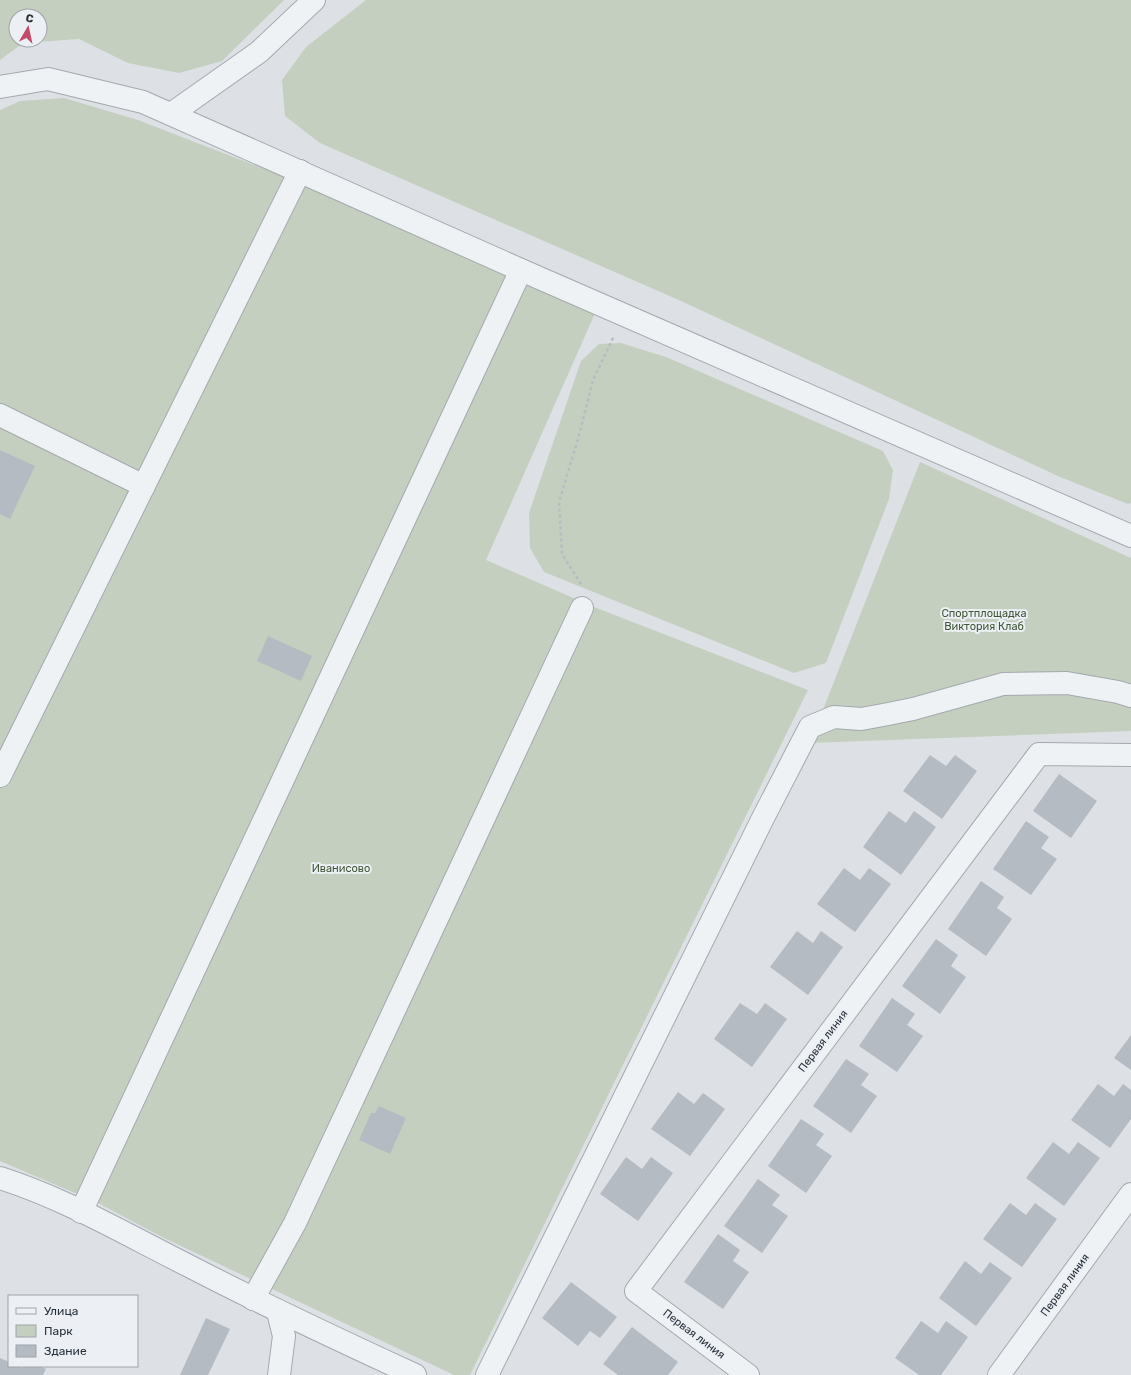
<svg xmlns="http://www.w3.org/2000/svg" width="1131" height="1375" viewBox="0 0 1131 1375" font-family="Rubik,sans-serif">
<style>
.green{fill:#c4cfbf;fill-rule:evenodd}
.building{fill:#b5bbc2}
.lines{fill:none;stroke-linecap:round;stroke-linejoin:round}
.minor-casing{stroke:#a3a9af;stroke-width:24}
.path{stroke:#b7bcc0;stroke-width:2.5;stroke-dasharray:3 3;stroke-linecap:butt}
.minor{stroke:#eff2f4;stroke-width:22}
.labels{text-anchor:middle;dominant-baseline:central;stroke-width:4;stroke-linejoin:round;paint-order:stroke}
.park-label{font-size:11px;fill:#3f5636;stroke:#ecf0f4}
.street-label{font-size:11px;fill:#28313b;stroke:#ecf0f4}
</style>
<rect width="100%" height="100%" fill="#dde1e6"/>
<g class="green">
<path d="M0,0H284L222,61L179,73L128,63L79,39L23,43L0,60ZM16,16H40V40H16Z"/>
<path d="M366,0H1131V503L1128,504L1060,477L681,301L320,143L285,116L282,80L306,47Z"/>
<path d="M64,98L138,120L277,174L596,311L486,560L594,607L808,690L470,1375H454L164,1238L98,1203L0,1161V110L20,101Z"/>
<path d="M621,343L666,357L883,451L893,470L889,499L826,663L794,673L544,572L530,548L529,513L581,361L599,344Z"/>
<path d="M920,462L1131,558V731L810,743Z"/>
</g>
<g class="building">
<path d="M0,450L35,466L10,519L0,514Z"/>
<path d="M268,636L312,656L301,681L257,661Z"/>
<path d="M930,755L946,766L955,755L977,771L942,819L903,791Z"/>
<path d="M1059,774L1097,801L1071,838L1033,811Z"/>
<path d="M889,811L906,823L914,811L936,827L901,875L863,847Z"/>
<path d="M1026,821L1049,837L1041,848L1057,859L1031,895L993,869Z"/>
<path d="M844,868L860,880L869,868L891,884L855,932L817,904Z"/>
<path d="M981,881L1004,897L997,908L1012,919L986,956L948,929Z"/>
<path d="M797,931L813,943L821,931L843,947L808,995L770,967Z"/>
<path d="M936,939L958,955L951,966L966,977L940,1014L902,986Z"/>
<path d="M892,998L915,1014L907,1025L923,1036L897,1072L859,1046Z"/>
<path d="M740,1003L757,1014L765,1003L787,1019L752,1067L714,1039Z"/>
<path d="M1131,1035V1070L1114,1058Z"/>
<path d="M846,1059L869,1074L861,1085L877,1096L851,1133L813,1106Z"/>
<path d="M1098,1084L1114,1096L1123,1084L1131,1090V1119L1110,1148L1071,1120Z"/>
<path d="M678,1092L694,1104L703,1093L725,1109L690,1156L651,1129Z"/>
<path d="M379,1106L406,1118L390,1154L359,1140L371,1113H375Z"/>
<path d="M801,1119L824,1134L816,1145L832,1156L806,1193L768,1166Z"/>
<path d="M1053,1142L1069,1154L1078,1142L1100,1158L1064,1206L1026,1178Z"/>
<path d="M626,1157L642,1169L651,1157L673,1173L638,1221L600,1194Z"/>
<path d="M758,1179L780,1195L772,1205L788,1216L762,1253L724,1226Z"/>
<path d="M1010,1203L1026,1215L1035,1203L1057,1219L1022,1267L983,1239Z"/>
<path d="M718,1234L740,1250L733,1261L749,1272L723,1309L684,1282Z"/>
<path d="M965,1261L981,1274L990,1262L1012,1278L976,1326L939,1298Z"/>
<path d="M571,1282L617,1317L600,1338L590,1331L578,1346L542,1318Z"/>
<path d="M206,1318L230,1329L208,1375H180Z"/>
<path d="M921,1321L938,1333L946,1321L968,1337L941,1375H919L895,1358Z"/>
<path d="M632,1327L678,1362L668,1375H618L603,1364Z"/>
<path d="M0,1358L9,1362V1366H17L22,1368L23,1366H39L46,1369L43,1375H0Z"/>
</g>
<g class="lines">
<defs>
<g id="minor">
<path d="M0,87L48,79L143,102L521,270L1131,536"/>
<path d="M171,114L259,52L314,0"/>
<path d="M0,415L144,486"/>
<path d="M0,776L300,171"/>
<path d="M0,1178C66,1199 127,1235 189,1266C264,1305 339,1340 415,1375"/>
<path d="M81,1212L521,270"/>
<path d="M253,1299L295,1223L582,608"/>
<path d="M278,1312L284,1336L279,1375"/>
<path d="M487,1375L763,818L810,727L834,717L861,719L883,715L913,709L1003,684L1067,683L1118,692L1131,696"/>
<path d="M748,1375L636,1291L1039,754L1131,755"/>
<path d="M999,1375L1131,1194"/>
</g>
</defs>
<use href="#minor" class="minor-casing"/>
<path class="path" d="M581,584L562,554L559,502L578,439L593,380L614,336"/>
<use href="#minor" class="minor"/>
</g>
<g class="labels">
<g class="park-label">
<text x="984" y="613">Спортплощадка<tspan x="984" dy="13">Виктория Клаб</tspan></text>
<text x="341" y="868">Иванисово</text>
</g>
<g class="street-label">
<text transform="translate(823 1041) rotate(-53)">Первая линия</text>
<text transform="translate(1065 1285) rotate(-54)">Первая линия</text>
<text transform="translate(694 1334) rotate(37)">Первая линия</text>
</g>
</g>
<rect x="8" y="1295" width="130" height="72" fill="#ecf0f4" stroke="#9ea4aa"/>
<rect x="16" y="1308" width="20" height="6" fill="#eff2f4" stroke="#9ea4aa"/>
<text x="44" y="1315" font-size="12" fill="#28313b">Улица</text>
<rect x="16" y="1325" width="20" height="12" fill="#c4cfbf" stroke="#9ea4aa"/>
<text x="44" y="1335" font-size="12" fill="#28313b">Парк</text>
<rect x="16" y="1345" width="20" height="12" fill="#b5bbc2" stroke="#9ea4aa"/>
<text x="44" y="1355" font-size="12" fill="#28313b">Здание</text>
<g transform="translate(28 28) rotate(9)"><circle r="19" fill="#ecf0f4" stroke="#9ea4aa"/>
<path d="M0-3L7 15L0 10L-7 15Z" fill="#c34a68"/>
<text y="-6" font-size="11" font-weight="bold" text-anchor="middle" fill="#28313b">С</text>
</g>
</svg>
